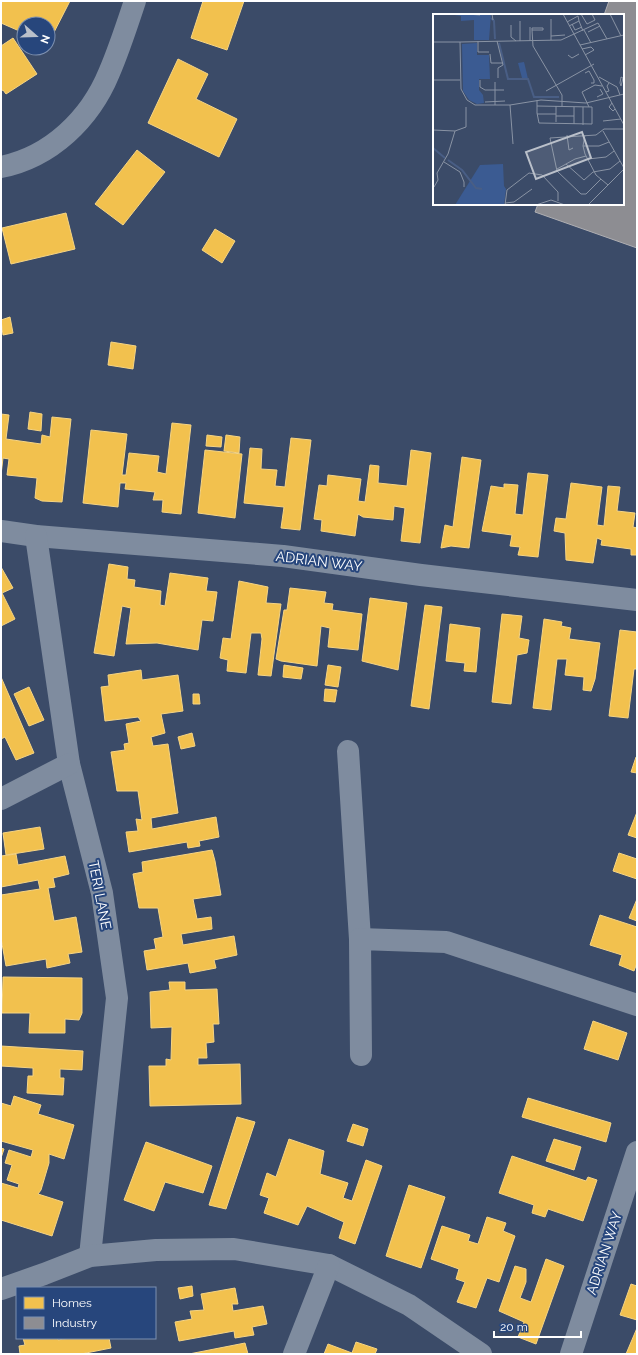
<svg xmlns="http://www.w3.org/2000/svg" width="638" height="1355" viewBox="0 0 638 1355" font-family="Raleway,sans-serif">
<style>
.homes{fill:#f2c14e;stroke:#f6d483}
.industry{fill:#8d8d92;stroke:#afafb3}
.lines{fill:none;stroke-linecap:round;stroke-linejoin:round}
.minor{stroke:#7f8c9f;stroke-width:22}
.labels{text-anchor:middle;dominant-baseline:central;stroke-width:4;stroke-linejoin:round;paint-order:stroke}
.street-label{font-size:14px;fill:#fff;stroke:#27467c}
.inset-river{fill:none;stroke:#495e85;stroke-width:2}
.inset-road{fill:none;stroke:#8993a4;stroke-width:1}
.view{fill:#bac0ca;fill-opacity:0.15;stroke:#bac0ca;stroke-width:2}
.inset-edge{fill:none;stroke:#fff;stroke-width:2}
</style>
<rect width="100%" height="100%" fill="#3b4b68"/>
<g class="homes">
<path d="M1,1H70L48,44V24H24V33L1,23Z"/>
<path d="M203,1H244L227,50L191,38Z"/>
<path d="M13,38L37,74L6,94L3,90L1,91V46Z"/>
<path d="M178,59L208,74L196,99L237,119L219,157L148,123Z"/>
<path d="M137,150L165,172L123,225L95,204Z"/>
<path d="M66,213L75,249L11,264L2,228Z"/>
<path d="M215,229L235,241L222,263L202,250Z"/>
<path d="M10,317L13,333L3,335L1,320Z"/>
<path d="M111,342L136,346L133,369L108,365Z"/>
<path d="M30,412L42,414L41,431L28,429Z"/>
<path d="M1,414L9,415L6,439L41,444L42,435L50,437L52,417L71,419L62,502L42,501L35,498L37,478L7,475L9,459L3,458L1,475Z"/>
<path d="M172,423L191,425L181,514L162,512L163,500H153L155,492L125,489L126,483H120L118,507L83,503L91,430L127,434L122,475H126L129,453L159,456L157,472L166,474Z"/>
<path d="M207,435L222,437L221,447L206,446Z"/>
<path d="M226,435L240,437L239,453L224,451Z"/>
<path d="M291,438L311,440L300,530L281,528L284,507L244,503L250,448L262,449L261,469L277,470L275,486L285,487Z"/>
<path d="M205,450L242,454L235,518L198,513Z"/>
<path d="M411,450L431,453L420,543L401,541L405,508L394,506L393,520L363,517L358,514L355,536L321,531L322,520L314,519L319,485L327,486L328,475L361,479L358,501L365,502L370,465L379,466L378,483L407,486Z"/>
<path d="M462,457L481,460L469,548L451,546L441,548L445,525L453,527Z"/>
<path d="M528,473L548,475L538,557L518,555L520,547L510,546L512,535L482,531L491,486L504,488V484L518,485L515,514L523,515Z"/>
<path d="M571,483L602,487L597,525L604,526L608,486L620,487L617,511L635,513L633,527L637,528V555H631V549L601,545L602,540L597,538L593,563L566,560L565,533L554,531L556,518L566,519Z"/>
<path d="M109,564L128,567L127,579L135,580L134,587L161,591L160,605L165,606L170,573L208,578L206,591L217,592L213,621L202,620L198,650L157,643L126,644L131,608L122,606L114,656L94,653Z"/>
<path d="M1,567L13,588L2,593L15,619L1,626Z"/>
<path d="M239,581L268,587L266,603L281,604L271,676L258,675L262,639L261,633H251L246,673L227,671L228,660L220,658L223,638L231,639Z"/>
<path d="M290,588L326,592L324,603L333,604L332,610L362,614L358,650L328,647L330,628L321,626L317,666L281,661L276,659L284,610H287Z"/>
<path d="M370,598L407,603L398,670L362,661Z"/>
<path d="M425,605L442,607L429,709L411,706Z"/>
<path d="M502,614L522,616L519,638L529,640L527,653L517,655L511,704L492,702Z"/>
<path d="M544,619L562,622L561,626L571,628L569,639L600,643L595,679L591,691L583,690L584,677L565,675L567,659H557L551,710L533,708Z"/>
<path d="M450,624L480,628L476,672L464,671L465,663L446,661Z"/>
<path d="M620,630L637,632V669H634L628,718L609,716Z"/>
<path d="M284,665L303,668L301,679L283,677Z"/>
<path d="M328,665L341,667L338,687L325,685Z"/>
<path d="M141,670L142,680L178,675L183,711L161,714L165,733L151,737L153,746L168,744L178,813L151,818L152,829L216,817L219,837L199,841L200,846L188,848L187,842L129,852L126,832L138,831L136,819L142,820L138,791H117L111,752L125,750L124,744L129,743L126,724L141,721L138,717L105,721L101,687L109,686L108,675Z"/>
<path d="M1,677L34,753L16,760L5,737L1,739Z"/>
<path d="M29,687L44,720L29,726L14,694Z"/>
<path d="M325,689L337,690L335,702L324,701Z"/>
<path d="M193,694H199L200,704H193Z"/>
<path d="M192,733L195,746L181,749L178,737Z"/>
<path d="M636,757L637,758V773L631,772Z"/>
<path d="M637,812V838L628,835Z"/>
<path d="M40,827L44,849L6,855L3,833Z"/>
<path d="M212,850L215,861L221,895L193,899L197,919L211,917L212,929L181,934L183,945L234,936L237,955L214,960L216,968L190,973L188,963L147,970L144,951L156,949L154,939L163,937L158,908H139L133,874L143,872L142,862Z"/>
<path d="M619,853L637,859V879L613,871Z"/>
<path d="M16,854L18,865L65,856L69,874L53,878L55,887L48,888L54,921L76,917L82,952L68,954L70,963L47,968L46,959L6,966L1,938V895L40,889L38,880L1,887V856Z"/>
<path d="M637,899V921L629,918Z"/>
<path d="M600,915L637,927V963L634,971L619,965L622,955L590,945Z"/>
<path d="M3,977L82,978V1013L79,1020L65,1019V1033H29L30,1013H2Z"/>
<path d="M169,982H185V990L217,989L219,1024H213L214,1042L206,1043L207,1058H198V1065L240,1064L241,1104L150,1106L149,1066H166V1059L171,1060L172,1027L151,1028L150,992L170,990Z"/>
<path d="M593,1021L627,1033L618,1060L584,1049Z"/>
<path d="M1,1046L83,1051L82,1070L60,1069V1078H64L63,1095L27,1093L28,1076H33V1068L1,1066Z"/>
<path d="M14,1096L41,1105L38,1114L74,1125L64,1159L49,1154V1163L41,1190L38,1194L63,1202L52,1236L1,1220V1183L18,1188L19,1184L7,1180L12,1165L5,1163L9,1150L31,1157L33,1150L1,1141V1103L11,1106Z"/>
<path d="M528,1098L611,1123L606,1142L522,1117Z"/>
<path d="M237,1117L255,1122L226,1209L209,1205Z"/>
<path d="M353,1124L368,1129L363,1146L347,1141Z"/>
<path d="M289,1139L324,1151L320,1174L348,1183L343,1198L352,1201L366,1160L382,1166L355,1244L339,1238L344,1222L307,1206L298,1225L264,1213L269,1198L260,1195L267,1173L276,1177Z"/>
<path d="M554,1139L581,1147L574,1170L546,1161Z"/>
<path d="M146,1142L212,1166L203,1193L165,1182L154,1211L124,1200Z"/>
<path d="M1,1148L4,1149L1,1158Z"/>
<path d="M512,1156L586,1181L588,1177L597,1180L583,1221L548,1209L545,1217L532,1213L534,1205L499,1193Z"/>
<path d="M409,1185L445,1197L421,1268L386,1256Z"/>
<path d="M487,1217L506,1223L503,1231L515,1236L499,1282L487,1278L476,1308L457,1302L465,1282L456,1279L459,1269L431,1259L442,1226L470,1235L468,1241L478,1244Z"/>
<path d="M546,1259L564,1266L536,1344L518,1337L524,1322L499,1311L515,1266L526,1269V1282L520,1298L531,1302Z"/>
<path d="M631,1284L637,1286V1320L620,1315Z"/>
<path d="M192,1286L193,1296L180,1299L178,1288Z"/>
<path d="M235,1288L238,1304H232L233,1311L263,1306L267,1324L252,1327L254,1335L235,1338L234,1331L179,1341L175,1322L192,1319L190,1311L204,1310L201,1294Z"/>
<path d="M637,1328V1354H626Z"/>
<path d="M23,1338H58V1340L70,1338H109L111,1348L81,1354H20L19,1346L25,1345Z"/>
<path d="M356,1342L377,1349L375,1354H324L328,1344L352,1353Z"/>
<path d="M245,1343L248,1354H189Z"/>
</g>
<path class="industry" d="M609,1H637V248L535,212L538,204H623V15H604Z"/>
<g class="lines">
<g class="minor">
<path d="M1,167C51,157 90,119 109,73C119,50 127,25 135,1"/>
<path d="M1,531L36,536L283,556L421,575L637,600"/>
<path d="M36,536L69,764L102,893L117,998L90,1256"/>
<path d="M348,751L360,939"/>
<path d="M1,799L69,764"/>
<path d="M361,1055L360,939L446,942L637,1005"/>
<path d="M1,1289L44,1274L90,1256L156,1250L234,1249L329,1265L409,1305L481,1354"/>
<path d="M294,1354L329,1265"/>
<path d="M571,1354L637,1152"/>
</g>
</g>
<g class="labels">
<g class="street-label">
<text transform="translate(319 561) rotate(7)">ADRIAN WAY</text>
<text transform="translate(100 895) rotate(79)">TERI LANE</text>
<text transform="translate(604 1253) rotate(-72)">ADRIAN WAY</text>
</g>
</g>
<g transform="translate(433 14)">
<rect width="191" height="191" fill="#3b4b68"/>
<path d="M15,0H58L56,26H41V6L28,7V2ZM44,29V41H56L57,65H46V76L50,81L51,89L44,90L36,86L30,77L29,30ZM91,48L92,52L95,65L89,64L85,49ZM70,150L71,172L73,175L71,191H22L47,151Z" fill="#3b5b92"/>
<path class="inset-river" d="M58,4L61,7L62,25M66,29L75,65H95L101,83H126M0,134L12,144M15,146L29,156L43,174L49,175"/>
<path class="inset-road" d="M34,0L47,1M47,0H59L60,6M130,0L191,111M148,0L154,10L162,6L159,0M177,0L188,22M118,5V26M87,7V27M134,8L145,2L146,7M139,10L142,16L149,13M78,11V23L83,27M136,12L146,7L150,17M97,13V27M99,14H110V16H99ZM99,16L100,32L129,81V93M151,16L158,29M155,18L167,12M118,22L132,21M45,27V38H56M64,27L70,51L65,54V64M0,28H27L28,75L34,86L42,91H77L108,86L153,89L191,80M27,28L128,26L165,9L174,25M147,31L191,21M149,35L158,33L161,36L152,41M57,40L58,49H70M135,41L139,44L146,40M152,59L156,57L161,66V69H158M166,63L184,73L187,81M188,63L190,64L188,72L187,69ZM0,66H27M47,66V73L52,76H71M62,68V91M113,77L161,50M173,78L176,77L174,72L176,69M164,83L170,80L167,75M104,86V99L106,109L159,110V93L104,92M52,88L72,87M179,89L176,93L180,97L182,95M77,91L80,130M123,92V108M141,93V110M150,93V111M156,93L149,78L162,71L169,72M104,100H123M123,102H141M170,107L188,105M0,116L22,117M170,117L191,154M134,121L136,136L140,134M152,121L150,132L152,140L163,161L175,171M150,132H166L176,128M155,145L173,143L181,137M11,148L27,158L31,168V173M133,150L151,166L160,158L177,155L187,147M124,155L142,145L153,142M168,165L153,180H148L124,157L117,124L163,121L171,115H191M1,173L5,166L4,159L15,140L22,117L33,113V93M72,189L81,188L99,175M72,191L74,176L96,159L109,161L125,178V187M103,191L118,186L132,191M155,191L191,155"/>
<path class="view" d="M149,118L158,144L103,165L93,138Z"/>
<rect width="191" height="191" class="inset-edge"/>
</g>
<rect width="638" height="1355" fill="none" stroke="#ffffff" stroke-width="4"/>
<rect x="16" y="1287" width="140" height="52" fill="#27467c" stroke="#7d90b0"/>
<rect x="24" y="1297" width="20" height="12" fill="#f2c14e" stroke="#7d90b0"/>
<text x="52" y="1307" font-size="12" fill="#ffffff">Homes</text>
<rect x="24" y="1317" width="20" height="12" fill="#8d8d92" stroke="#7d90b0"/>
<text x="52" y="1327" font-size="12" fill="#ffffff">Industry</text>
<g transform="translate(36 36) rotate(110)"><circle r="19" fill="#27467c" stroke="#7d90b0"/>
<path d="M0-3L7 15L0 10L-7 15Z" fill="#bac0ca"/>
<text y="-6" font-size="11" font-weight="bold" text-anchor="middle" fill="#ffffff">N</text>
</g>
<path d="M494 1331v6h87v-6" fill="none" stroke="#ffffff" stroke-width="2"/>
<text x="500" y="1331" font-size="12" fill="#ffffff" stroke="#27467c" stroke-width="3" paint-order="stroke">20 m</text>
</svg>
